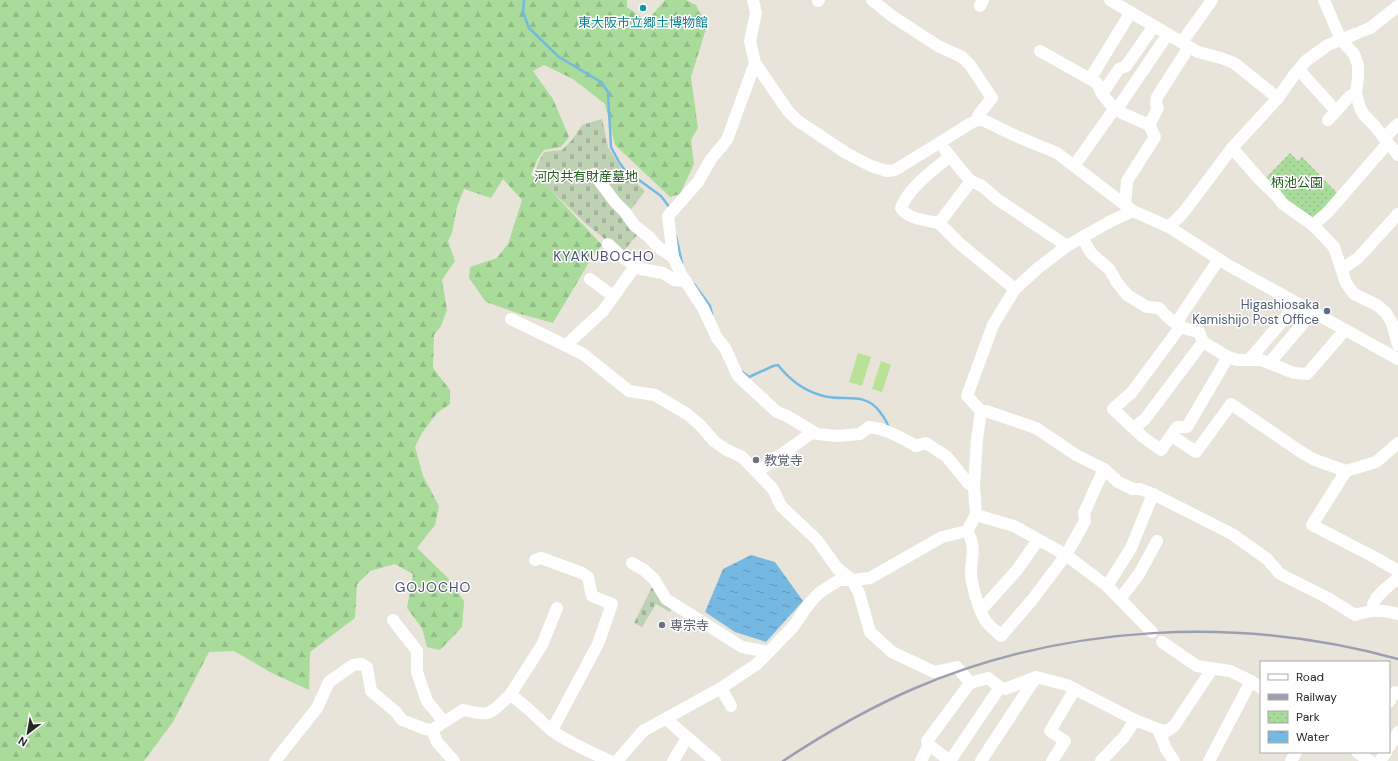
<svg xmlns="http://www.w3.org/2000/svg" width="1398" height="761" viewBox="0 0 1398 761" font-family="'DM Sans','Noto Sans JP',sans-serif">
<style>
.forest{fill:url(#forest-firs)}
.cemetery{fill:url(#cemetery-stones)}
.park{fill:url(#park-dots)}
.pitch{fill:#bae297}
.water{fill:url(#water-ripples)}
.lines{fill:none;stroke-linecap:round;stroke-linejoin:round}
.stream{stroke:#75b9e3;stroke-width:2.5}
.minor{stroke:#fff;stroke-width:12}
.rail{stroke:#9d9eb0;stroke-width:2.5}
.culture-dot{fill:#0f9aa8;stroke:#fff;stroke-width:1.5}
.service-dot{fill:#5c6f8a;stroke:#fff;stroke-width:1.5}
.worship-dot{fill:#6b7280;stroke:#fff;stroke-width:1.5}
.labels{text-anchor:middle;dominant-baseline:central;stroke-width:3;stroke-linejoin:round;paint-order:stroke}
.culture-label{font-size:13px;fill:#0d838f;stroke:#fff}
.park-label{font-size:13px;fill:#255c1f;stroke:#fff}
.service-label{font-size:13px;fill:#4e5e75;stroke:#fff;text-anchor:end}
.worship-label{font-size:13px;fill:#5b616d;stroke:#fff;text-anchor:start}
.neighbourhood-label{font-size:14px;letter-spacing:1px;fill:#4c4f73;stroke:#fff}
</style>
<defs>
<pattern id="forest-firs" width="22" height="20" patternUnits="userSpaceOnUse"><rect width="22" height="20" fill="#a9db9a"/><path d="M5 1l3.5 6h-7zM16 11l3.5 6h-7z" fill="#91bc85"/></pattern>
<pattern id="cemetery-stones" width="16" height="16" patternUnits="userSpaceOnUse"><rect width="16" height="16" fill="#bed1b2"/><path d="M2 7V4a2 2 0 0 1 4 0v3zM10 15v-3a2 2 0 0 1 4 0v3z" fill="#a3b399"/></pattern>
<pattern id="park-dots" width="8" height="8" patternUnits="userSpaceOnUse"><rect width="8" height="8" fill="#a9db9a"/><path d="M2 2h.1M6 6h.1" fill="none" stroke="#91bc85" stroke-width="1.8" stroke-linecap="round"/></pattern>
<pattern id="water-ripples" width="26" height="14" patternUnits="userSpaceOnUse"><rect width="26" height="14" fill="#75b9e3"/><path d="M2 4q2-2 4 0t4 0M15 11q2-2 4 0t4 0" fill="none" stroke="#6096b8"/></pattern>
</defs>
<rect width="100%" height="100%" fill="#e9e4da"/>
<path class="forest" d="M0,0H627V7L647,21L665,0H686L696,5L707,26L691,77L698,128L691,140L694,164L680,194L670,197L615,145L605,104L573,79L544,65L533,71L553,99L569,137L561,147L544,150L538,158L531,175L543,182L602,245L591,259L553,323L517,313L486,302L469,278L470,267L497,258L508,244L522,200L503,179L491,198L464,189L457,207L452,233L448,241L455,261L442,280L447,310L441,326L434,335L433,368L450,390V404L437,413L422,433L415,447L423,476L439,506L435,525L417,548L447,577L464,601L462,627L440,650L427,647L422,628L407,608L413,574L395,564L370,571L357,584L355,618L310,652L309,690L270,672L234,651L209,652L173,722L144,761H0Z"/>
<g class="cemetery">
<path d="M602,119L608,147L622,170L645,191L629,212L637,235L622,253L585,223L534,174L539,161L544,152L562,150L572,140L582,125Z"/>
<path d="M652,587L674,606L670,612L656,604L642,627L634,623Z"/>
</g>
<path class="park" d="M1290,153L1298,161L1302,157L1338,194L1312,220L1293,207L1264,180Z"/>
<g class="pitch">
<path d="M858,353L871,357L862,386L849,382Z"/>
<path d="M881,361L891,365L882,392L872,389Z"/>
</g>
<path class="water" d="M751,555L775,562L803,601L766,642L735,632L705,612L723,569Z"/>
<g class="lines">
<g class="stream">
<path d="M524,0L523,12L529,28L559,57L601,82L608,92L611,147L619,162L624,169L661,196L670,208"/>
<path d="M676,236L682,263"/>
<path d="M694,284L710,306L712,314"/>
<path d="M741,371L749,377L773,366L778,365C789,379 803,390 820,395C842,403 864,390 880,412C883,416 887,421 888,426L890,427"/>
</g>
<g class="minor">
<path d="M753,0L756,13L750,41L755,63L788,111L798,121L846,153L871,166L887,171L895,170L939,143L971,123L977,120L985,121L1016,136L1057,153L1133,211L1169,227L1228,265L1398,359"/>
<path d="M872,0L892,16L938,46L962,57L970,65L992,98L979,114L977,120"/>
<path d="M1110,0L1198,52L1221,58L1234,63L1278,98"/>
<path d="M1324,0L1341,40L1354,54L1358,65V77L1356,93L1360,108L1364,115L1373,124L1398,155"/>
<path d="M818,1L819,0"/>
<path d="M980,6L983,0"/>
<path d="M1182,42L1212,0"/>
<path d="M1040,51L1097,83L1102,94L1112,106L1122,113L1149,125L1158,108L1156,104L1157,97L1189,47"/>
<path d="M1299,70L1336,111"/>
<path d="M1090,79L1131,12"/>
<path d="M1102,94L1119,69L1126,66L1154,26"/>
<path d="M1117,109L1168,34"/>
<path d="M1328,120L1349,97L1356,93"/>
<path d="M1384,138L1398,124"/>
<path d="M1232,148L1260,180L1276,195L1283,204L1313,225L1334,247L1346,283L1354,294L1377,305L1386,313L1392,323L1398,345"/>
<path d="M945,150L962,171L971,181L982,186L997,199L1067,246"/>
<path d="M950,156C933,171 908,188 901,208C909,220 926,220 939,223L971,181"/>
<path d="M1074,166L1115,108"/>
<path d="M594,174L615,202L625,212L634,225L649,237L658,247L673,257L682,276L703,308L717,338L725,348L738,376L777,412L787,416L817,434L837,436L860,434L869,427C887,429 900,437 916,446L926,443L947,457L968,483L974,487"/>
<path d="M1125,205L1127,181L1155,137L1149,125"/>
<path d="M1133,211L1111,221L1067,246L1038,268L1015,289L993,325L967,396L981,411H986L1036,428L1076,455L1104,469L1118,482L1133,489H1140L1153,494L1232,534L1267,559L1280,574L1328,598L1355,615C1372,610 1381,609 1398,614"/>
<path d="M939,223L960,244L1015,289"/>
<path d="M1313,225L1328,212L1388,143"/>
<path d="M1169,227L1183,213L1232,148L1278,98L1294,75L1307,60L1328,45L1370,28L1398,6"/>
<path d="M1082,237L1091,253L1110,270L1116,281L1127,295L1147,307L1159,308C1169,320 1183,330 1199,332L1203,342L1145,419L1134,428"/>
<path d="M608,244L622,257L641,269L663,273L674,280L686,281"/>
<path d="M673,257L668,216L698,182L711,159L727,140L755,63"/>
<path d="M1342,269L1358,258L1398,214"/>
<path d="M590,279L613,296"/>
<path d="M511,319L583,354L629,391L655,395L687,414L700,425L714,441L725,449L742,457L773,489L781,506L817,540L837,568L852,580L859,593L870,632L892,652L934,672L957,667L970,683L988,678L1000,687L1005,689L1036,677L1067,685L1135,720L1158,729"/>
<path d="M1176,323L1219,259"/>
<path d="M1181,326L1132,392L1113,409L1143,437L1161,450L1177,427H1187L1228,357"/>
<path d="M1203,342L1228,357L1237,360H1261L1294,373L1307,374L1345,330"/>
<path d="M566,345L603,311L636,265"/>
<path d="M1249,360L1297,304"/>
<path d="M1270,362L1313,312"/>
<path d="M1172,436L1196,452L1231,404L1301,452L1315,460L1346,471L1376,462L1398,443"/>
<path d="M1346,471L1312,525L1376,558L1398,571"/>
<path d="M757,472L813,432"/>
<path d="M976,515L1014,526L1066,555L1107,586L1152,632"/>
<path d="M967,531C976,545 972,554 971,570C970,581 979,610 985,620C989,626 996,631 1001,636L1032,600L1066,555L1085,521L1084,513L1104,469"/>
<path d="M535,560L541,558L582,573L588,577L592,596L612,604L598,644L552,730"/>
<path d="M632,563L644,570L654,579L666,599L742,647L768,652"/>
<path d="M1107,586L1131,548L1153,494"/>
<path d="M1120,599L1139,574L1157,541"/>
<path d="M981,610L1017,570L1038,540"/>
<path d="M1375,610L1373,604C1378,593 1389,586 1398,578"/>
<path d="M393,620L417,651V672L427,701L444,722L463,710C492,717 489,714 510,695C525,704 537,718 550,729C565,741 592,753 610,761"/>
<path d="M1162,642L1197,666L1230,671L1251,681L1261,688"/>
<path d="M970,683L927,741L929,745L950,761L1000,687"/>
<path d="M721,688L731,706"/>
<path d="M510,695L542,645L557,608"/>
<path d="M1389,702L1395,692"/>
<path d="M666,719L715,761"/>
<path d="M432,730L437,742L454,761"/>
<path d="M1389,747L1398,732"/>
<path d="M1357,752L1370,761"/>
<path d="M275,761L317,708L329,682L353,665L361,664L367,667L371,691L396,712L402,720L425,729L432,730L444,722"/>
<path d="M617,761L643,731L721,688L757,664L793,627L808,605L819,593L839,580H852L870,578L942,537L967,531L976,515L974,487L977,439L981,411"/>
<path d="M673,761L687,738"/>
<path d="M921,761L929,745"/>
<path d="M981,761L1036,677"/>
<path d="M1052,761L1065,741L1050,731L1075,689"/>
<path d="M1101,761L1124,737L1135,720"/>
<path d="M1174,761L1166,749L1158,729L1167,731L1174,726L1212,669"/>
<path d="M1209,761L1251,681"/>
<path d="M1291,761L1296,752"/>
<path d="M1380,761L1386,752"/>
</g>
<path class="rail" d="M783,761C824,734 867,709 913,689C1064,624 1240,615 1398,659"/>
</g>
<circle class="culture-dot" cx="643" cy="8" r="4"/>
<circle class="service-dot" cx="1327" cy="311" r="4"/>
<g class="worship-dot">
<circle cx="756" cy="460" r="4"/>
<circle cx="662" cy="625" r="4"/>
</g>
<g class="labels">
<g class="culture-label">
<text x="643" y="22">東大阪市立郷土博物館</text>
</g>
<g class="park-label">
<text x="586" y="176">河内共有財産墓地</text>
<text x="1297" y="182">柄池公園</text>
</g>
<g class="service-label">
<text x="1319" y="304">Higashiosaka<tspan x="1319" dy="15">Kamishijo Post Office</tspan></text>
</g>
<g class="worship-label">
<text x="764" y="460">教覚寺</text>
<text x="670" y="625">専宗寺</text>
</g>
<g class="neighbourhood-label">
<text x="604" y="256">KYAKUBOCHO</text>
<text x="433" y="587">GOJOCHO</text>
</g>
</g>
<rect x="1260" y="661" width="130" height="92" fill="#ffffff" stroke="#a9a9a9"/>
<rect x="1268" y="674" width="20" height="6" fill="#ffffff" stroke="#a9a9a9"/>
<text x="1296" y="681" font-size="12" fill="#272727">Road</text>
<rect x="1268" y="694" width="20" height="6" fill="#9d9eb0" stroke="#a9a9a9"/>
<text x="1296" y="701" font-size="12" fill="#272727">Railway</text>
<rect x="1268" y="711" width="20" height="12" fill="url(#park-dots)" stroke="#a9a9a9"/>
<text x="1296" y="721" font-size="12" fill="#272727">Park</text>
<rect x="1268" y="731" width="20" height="12" fill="url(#water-ripples)" stroke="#a9a9a9"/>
<text x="1296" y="741" font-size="12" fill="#272727">Water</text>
<g transform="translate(28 733) rotate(211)" stroke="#ffffff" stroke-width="3" paint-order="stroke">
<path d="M0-3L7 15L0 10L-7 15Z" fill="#272727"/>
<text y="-6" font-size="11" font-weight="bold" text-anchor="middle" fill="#272727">N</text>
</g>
</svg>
